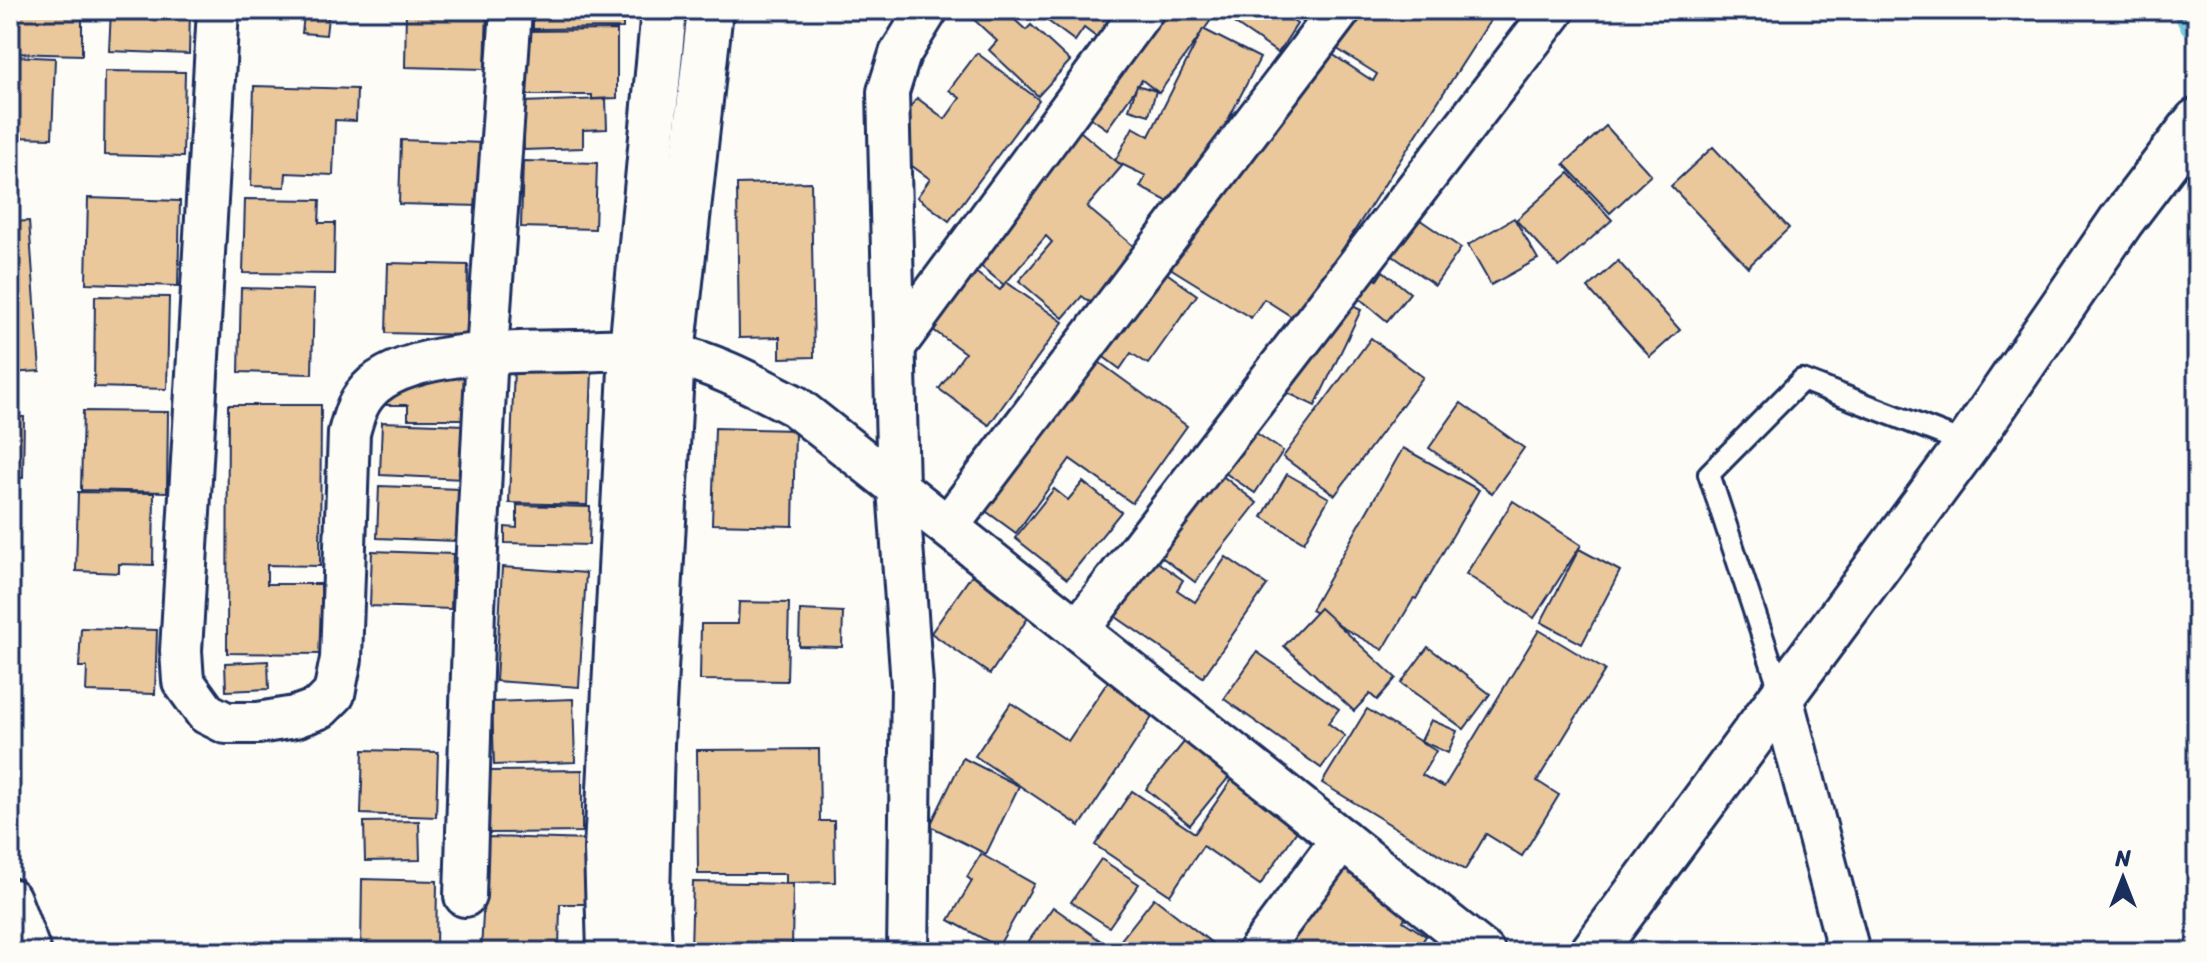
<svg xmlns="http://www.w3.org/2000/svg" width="2207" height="962" viewBox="0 0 2207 962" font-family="Sriracha,sans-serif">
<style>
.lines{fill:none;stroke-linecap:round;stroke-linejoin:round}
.canal{stroke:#79c6d8;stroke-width:38}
.building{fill:#eac89b;stroke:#1b2f5e;stroke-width:2}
.service-casing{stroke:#1b2f5e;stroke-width:26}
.minor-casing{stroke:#1b2f5e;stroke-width:46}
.secondary-casing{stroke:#1b2f5e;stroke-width:50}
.primary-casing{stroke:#1b2f5e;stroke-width:50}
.service{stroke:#fdfcf7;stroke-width:20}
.minor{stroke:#fdfcf7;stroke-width:40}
.secondary{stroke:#fdfcf7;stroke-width:44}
.primary{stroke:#fdfcf7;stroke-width:44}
</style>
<rect width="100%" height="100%" fill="#fdfcf7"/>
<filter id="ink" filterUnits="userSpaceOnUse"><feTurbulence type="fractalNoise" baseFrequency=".0125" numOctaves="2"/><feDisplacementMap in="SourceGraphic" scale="16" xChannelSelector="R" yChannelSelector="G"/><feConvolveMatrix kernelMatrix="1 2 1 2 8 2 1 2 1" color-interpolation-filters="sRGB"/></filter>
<g filter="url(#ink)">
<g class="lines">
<path class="canal" d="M2192,10L2197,20"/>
</g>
<g class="building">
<path d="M10,10H82V55L10,53Z"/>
<path d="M111,10H190L189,54L109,51Z"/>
<path d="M406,10H487L485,69L405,67Z"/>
<path d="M533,10H623V28L533,29Z"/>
<path d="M976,10H1004L1026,30L1031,25L1070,61L1038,96L989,50L997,41L970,16Z"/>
<path d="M1033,10H1120L1099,39L1084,28L1075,41Z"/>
<path d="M1147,10H1218L1159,93L1142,80L1107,129L1078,109Z"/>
<path d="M1238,10H1277L1297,24L1278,53L1231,21Z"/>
<path d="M1347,10H1419L1416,14L1423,19L1429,10H1497L1297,320L1264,299L1251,318L1162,263L1312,41L1373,81L1377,74L1326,42Z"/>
<path d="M304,15L328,17L326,35L302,33Z"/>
<path d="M1203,29L1260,58L1182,209L1140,187L1146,176L1115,161L1133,127L1149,136Z"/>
<path d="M617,30V98L592,99V95H526L525,31Z"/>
<path d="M977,53L1039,100L949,221L917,197L930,179L883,145L917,98L945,119L960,98L949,90Z"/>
<path d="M10,56L55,58L52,138L10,137Z"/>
<path d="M105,71L185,72L183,157L104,155Z"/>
<path d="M1137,85L1156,91L1149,115L1129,109Z"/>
<path d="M254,86L357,89L356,121L335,120L333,175L286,173L285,187L251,186Z"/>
<path d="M606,99L607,129L583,130V148L524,150L522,102Z"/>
<path d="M1057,112L1122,166L1087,207L1137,249L1091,303L1082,296L1063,318L1019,281L1052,242L1046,236L1004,285L961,250Z"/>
<path d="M1606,126L1651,175L1610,213L1564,164Z"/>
<path d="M401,140L483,143L481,206L399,204Z"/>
<path d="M1713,147L1789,228L1748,267L1671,186Z"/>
<path d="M523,161L597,163L595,229L521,227Z"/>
<path d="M1569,173L1612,220L1559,267L1516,220Z"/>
<path d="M811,182L814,357L780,358V337L739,338L737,184Z"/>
<path d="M88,198L180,201L178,286L86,283Z"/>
<path d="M245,199L320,200L319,223H335L334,274L243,273Z"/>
<path d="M1413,215L1461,248L1435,285L1387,252Z"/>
<path d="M1514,218L1538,259L1491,285L1468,245Z"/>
<path d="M29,221L40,371L10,373V222Z"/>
<path d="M953,256L1000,290L1006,282L1063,322L989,425L939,389L965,353L911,314Z"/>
<path d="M1150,261L1197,295L1148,364L1131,353L1120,369L1089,346Z"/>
<path d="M1618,261L1680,330L1650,357L1588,288Z"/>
<path d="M388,263L468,265L467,335L386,333Z"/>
<path d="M1358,265L1377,280L1383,271L1410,293L1387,321L1342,284Z"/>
<path d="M241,288L314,290L312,374L239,372Z"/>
<path d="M1325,293L1361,310L1315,406L1263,381Z"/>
<path d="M95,296L169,297L167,389L94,387Z"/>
<path d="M1371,338L1423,377L1335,495L1283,457Z"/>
<path d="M1085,352L1187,426L1132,503L1070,459L1016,533L972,501Z"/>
<path d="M387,353L471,355L470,419H408V405H386Z"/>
<path d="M514,367L592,370L587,505L509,503Z"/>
<path d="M1461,403L1524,448L1492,493L1429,448Z"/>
<path d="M228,405H321L320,566L267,565V584H321V654L227,653Z"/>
<path d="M83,411L168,412L167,492L81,490Z"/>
<path d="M1228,414L1283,451L1255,493L1200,456Z"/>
<path d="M10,417H24L23,478L10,477Z"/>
<path d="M382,422L465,425L463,479L380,475Z"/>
<path d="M715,428L795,430L793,526L712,524Z"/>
<path d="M1403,448L1479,490L1416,599L1414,598L1383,650L1311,610Z"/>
<path d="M1197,456L1257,503L1195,582L1135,537Z"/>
<path d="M1287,474L1329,498L1304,542L1262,517Z"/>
<path d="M1083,482L1121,512L1067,579L1015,538L1054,489L1068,500Z"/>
<path d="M379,486L460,489L457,541L377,538Z"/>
<path d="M78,492L154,493L153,565L119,564V573L76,571Z"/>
<path d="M1513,501L1581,545L1534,618L1466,574Z"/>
<path d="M517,505L590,507L589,545L505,543V527L517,528Z"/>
<path d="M1130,543L1183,580L1177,590L1195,602L1226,557L1267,585L1203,677L1090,599Z"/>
<path d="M1579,549L1620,571L1582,644L1541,622Z"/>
<path d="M372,551L453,554L451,609L370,606Z"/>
<path d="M502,567L586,573L579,687L496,681Z"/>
<path d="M976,569L1034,609L990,674L931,633Z"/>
<path d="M739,602L789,603L787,681L700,680L701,624H738Z"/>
<path d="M1320,608L1396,678L1377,700L1370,694L1354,711L1284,646Z"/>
<path d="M800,610L843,612L842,647L799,646Z"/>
<path d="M81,628L157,630L155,694L86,692L87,667H79Z"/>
<path d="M1539,630L1605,670L1537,781L1559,795L1522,856L1486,834L1465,870L1322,783L1367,709L1436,751L1422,775L1444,787Z"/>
<path d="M1428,647L1490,694L1464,729L1401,683Z"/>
<path d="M1257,652L1339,709L1328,723L1345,736L1321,768L1224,699Z"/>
<path d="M268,661L269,689L226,691L225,663Z"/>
<path d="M1111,677L1158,708L1080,826L975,756L1011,703L1068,741Z"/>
<path d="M573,699L575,762L494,765L492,702Z"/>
<path d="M1431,720L1457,731L1448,753L1421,741Z"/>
<path d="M1189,736L1233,772L1190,825L1146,789Z"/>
<path d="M819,749L820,821H834L835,882L786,883V874H698L697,750Z"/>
<path d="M363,750L438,752L436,817L361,814Z"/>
<path d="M963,758L1019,786L986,854L930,826Z"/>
<path d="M582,770V832L489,833V771Z"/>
<path d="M1235,775L1303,822L1260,885L1203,846L1170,895L1095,845L1132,791L1195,833Z"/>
<path d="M419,821L420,860L365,861L364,822Z"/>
<path d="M487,837L590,840L588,904H560L559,952H481Z"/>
<path d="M981,854L1034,884L998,947L949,920L972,881L967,877Z"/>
<path d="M1101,859L1139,884L1109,927L1071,902Z"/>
<path d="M1336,861L1411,909L1403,921L1426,936L1416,952H1277Z"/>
<path d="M362,879L437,881L436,950L361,949Z"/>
<path d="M693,882L793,884L792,950L691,948Z"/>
<path d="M1154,898L1217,947L1213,952H1116L1113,950Z"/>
<path d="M1053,907L1115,951L1114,952H1021Z"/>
</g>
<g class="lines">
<defs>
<path id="service" d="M1782,696L1709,474L1802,380L1968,444"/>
<g id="minor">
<path d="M218,10L181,651L183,681L206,713L226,723H258L295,717L320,708L334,694L341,659L349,433C354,414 358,399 374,385C417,349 521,352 575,351C607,350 641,347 672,354C717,364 756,386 795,406L1484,952"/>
<path d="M895,346L1143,10"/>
<path d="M948,526L1340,10"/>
<path d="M1078,630L1554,10"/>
<path d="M1782,697L1849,952"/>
<path d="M465,896L474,609L487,352L511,10"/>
<path d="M10,899L30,952"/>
<path d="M908,952L912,685L898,488L888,92L900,54L927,10"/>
<path d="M1258,952L1342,839"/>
</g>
<g id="secondary">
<path d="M610,952L607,849L632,350L664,10"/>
<path d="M649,952L647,898L651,744L672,354L710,10"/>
</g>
<path id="primary" d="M1593,952L1968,444L2121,221L2197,121"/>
</defs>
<use href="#service" class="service-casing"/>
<use href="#minor" class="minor-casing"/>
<use href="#secondary" class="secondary-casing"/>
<use href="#primary" class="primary-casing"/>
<use href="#service" class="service"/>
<use href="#minor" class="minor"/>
<use href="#secondary" class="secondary"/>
<use href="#primary" class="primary"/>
</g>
</g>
<rect width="2207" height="962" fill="none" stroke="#fdfcf7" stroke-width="40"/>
<rect x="20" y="20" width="2167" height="922" fill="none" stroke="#1b2f5e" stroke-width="3" filter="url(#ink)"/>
<g transform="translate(2123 878)" stroke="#fdfcf7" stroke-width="6" paint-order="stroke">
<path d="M0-6L14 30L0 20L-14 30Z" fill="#1b2f5e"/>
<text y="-12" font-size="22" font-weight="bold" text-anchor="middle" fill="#1b2f5e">N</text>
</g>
</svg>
